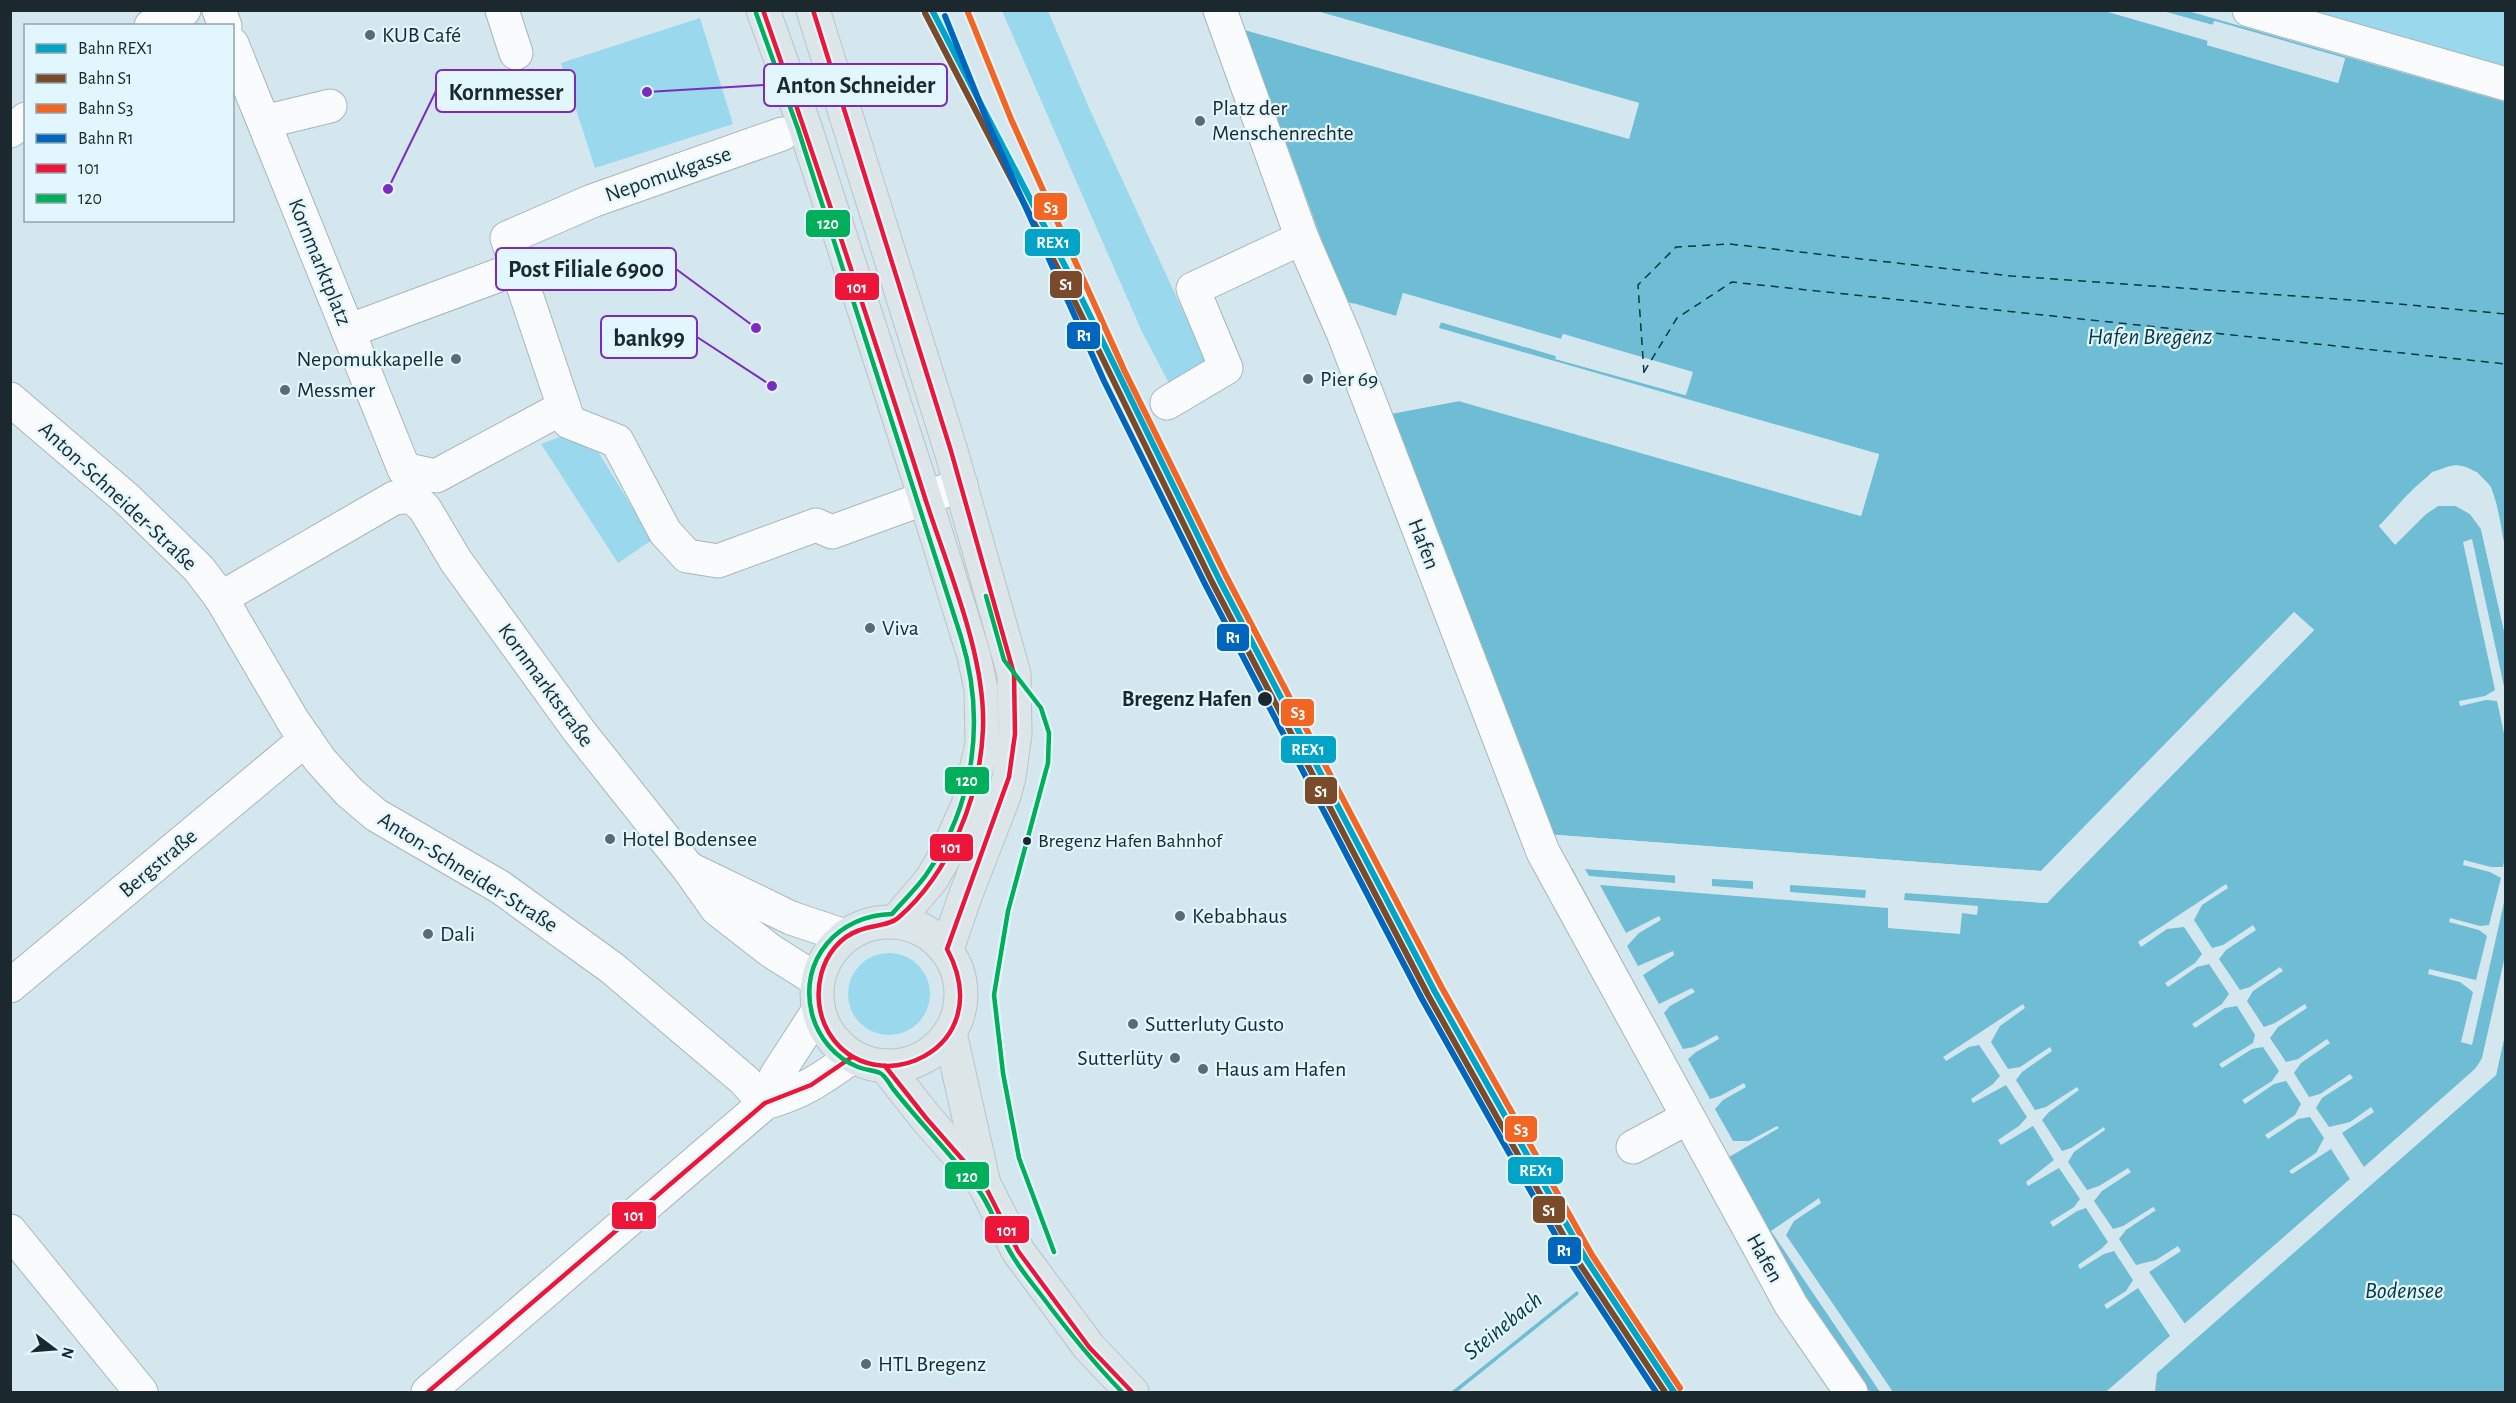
<svg xmlns="http://www.w3.org/2000/svg" width="2516" height="1403" viewBox="0 0 2516 1403" font-family="'Alegreya Sans',sans-serif">
<style>
.green{fill:#9ad9ed}
.water{fill:#6ebdd4}
.pier{fill:#d4e7ee;fill-rule:evenodd}
.lines{fill:none;stroke-linecap:round;stroke-linejoin:round}
.ferry{stroke:#073845;stroke-width:1.5;stroke-dasharray:8 6;stroke-linecap:butt}
.pedestrian-casing{stroke:#a7b6bb;stroke-width:35}
.minor-casing{stroke:#a7b6bb;stroke-width:35}
.primary-casing{stroke:#bac3c7;stroke-width:35}
.pedestrian{stroke:#f9fbfc;stroke-width:33}
.minor{stroke:#f9fbfc;stroke-width:33}
.primary{stroke:#dce6e9;stroke-width:33}
.bus-1-casing{stroke:#e1f6fd;stroke-width:9}
.bus-2-casing{stroke:#e1f6fd;stroke-width:9}
.bus-1{stroke:#ed1639;stroke-width:4.5}
.bus-2{stroke:#01ae59;stroke-width:4.5}
.rail-1-casing{stroke:#e1f6fd;stroke-width:10}
.rail-2-casing{stroke:#e1f6fd;stroke-width:10}
.rail-3-casing{stroke:#e1f6fd;stroke-width:10}
.rail-4-casing{stroke:#e1f6fd;stroke-width:10}
.rail-1{stroke:#01a3c6;stroke-width:6}
.rail-2{stroke:#7a4b2a;stroke-width:6}
.rail-3{stroke:#f26522;stroke-width:6}
.rail-4{stroke:#0065bd;stroke-width:6}
.poi-dot{fill:#5c6b71;stroke:#e1f6fd;stroke-width:2}
.stop-dot{fill:#1b282d;stroke:#e1f6fd;stroke-width:2}
.labels{text-anchor:middle;dominant-baseline:central;stroke-width:4.5;stroke-linejoin:round;paint-order:stroke}
.bus-label{font-size:20px;fill:#1b282d;stroke:#e1f6fd;text-anchor:start}
.poi-label{font-size:22px;fill:#1b282d;stroke:#e1f6fd;text-anchor:start}
.street-label{font-size:22px;fill:#1b282d;stroke:#e1f6fd}
.stop-label{font-size:22px;font-weight:bold;fill:#1b282d;stroke:#e1f6fd;text-anchor:end}
.water-label{font-size:24px;font-style:italic;fill:#073845;stroke:#e1f6fd}
.leader{fill:none;stroke:#7b2cbf;stroke-width:2}
.callout-dot{fill:#7b2cbf;stroke:#e1f6fd;stroke-width:2}
.callout{fill:#e1f6fd;stroke:#7b2cbf;stroke-width:2}
.callout-label{font-size:24px;text-anchor:middle;font-weight:bold;fill:#1b282d}
.line-badge{stroke:#e1f6fd;stroke-width:2}
.badge-label{font-size:16px;text-anchor:middle;font-weight:bold;fill:#fff}
</style>
<rect width="100%" height="100%" fill="#d4e7ee"/>
<g class="green">
<path d="M1002,11H1048L1090,110L1208,365L1170,385L1142,332Z"/>
<path d="M2299,11H2505V69Z"/>
<path d="M700,18L733,124L595,168L561,63Z"/>
<path d="M562,436L584,440L599,453L652,540L618,563L541,444Z"/>
<circle cx="889" cy="994" r="41"/>
</g>
<g class="water">
<path d="M1316,11H2105L2208,41L2207,45L2338,83L2345,59L2214,21L2213,25L2162,11H2188L2505,102V548C2501,529 2499,506 2491,488C2489,483 2483,479 2479,475C2443,442 2402,503 2379,526L2395,544L2426,514L2438,506H2456L2470,514L2481,529L2505,635L2506,956L2482,1060L2471,1074L2106,1392H1870L1796,1281L1560,867L2047,903L2314,630L2294,612L2041,871L1544,834L1385,415L1459,401L1861,516L1879,455L1438,328L1440,322L1556,356V359L1685,395L1692,372L1563,334L1561,339L1403,293L1396,316L1344,301L1245,30L1629,138L1639,103Z"/>
<path d="M2505,1033V1392H2155L2157,1373L2496,1075Z"/>
<path d="M1577,1291L1579,1294L1457,1392H1451Z"/>
</g>
<g class="pier">
<path d="M1313,10L1639,103L1629,139L1245,30L1244,28L1627,135L1636,105L1315,13Z"/>
<path d="M2115,10L2209,38L2211,43L2336,80L2342,60L2216,24L2212,28L2162,13L2159,10L2212,25L2215,21L2345,58L2338,83L2207,45L2208,40L2105,11Z"/>
<path d="M1403,293L1561,339L1563,334L1693,372L1686,395L1555,359L1556,356L1441,322L1439,328L1879,454L1861,516L1459,401L1385,415V412L1460,398L1859,513L1875,456L1438,331L1435,328L1438,320L1441,319L1557,353L1559,357L1684,391L1689,374L1565,338L1560,342L1405,297L1397,319L1354,307L1353,303L1396,316Z"/>
<path d="M2456,465L2477,472L2491,487L2506,551L2503,548L2488,488L2481,478L2463,469H2450L2434,475L2383,526L2395,540L2424,512L2437,504L2457,503L2472,511L2483,528L2506,622L2505,635L2481,529L2470,514L2456,506H2438L2426,514L2395,545L2379,526L2432,472Z"/>
<path d="M2472,539L2505,691V738L2497,701L2486,700L2460,706L2459,701L2485,696L2495,690L2463,542Z"/>
<path d="M2294,612L2314,630L2047,903L1905,893L1904,900L1978,906L1977,915L1962,913L1960,934L1888,928V908L1600,885L1626,933L1659,916L1661,920L1639,933L1627,946L1638,966L1673,951L1674,955L1643,975L1659,1004L1692,988L1695,992L1670,1006L1664,1013L1683,1049L1694,1047L1717,1035L1719,1039L1696,1052L1688,1059L1710,1099L1720,1096L1744,1083L1746,1087L1723,1100L1715,1109L1733,1141H1749L1777,1126L1779,1128L1729,1157L1572,868L1560,867L1561,864L2046,900L2310,630L2294,616L2042,874L1546,837L1544,834L2041,871ZM1585,869L1675,875V883L1589,876ZM1712,879L1753,881V889L1712,886ZM1790,885L1866,890L1865,898L1790,892Z"/>
<path d="M2505,856V898L2472,1045L2461,1042L2473,992L2460,982L2428,974L2429,969L2476,980L2487,936L2479,930L2449,922L2450,918L2480,926L2489,925L2501,878L2490,872L2463,865L2464,860L2491,867H2503Z"/>
<path d="M2226,884L2228,888L2202,905L2194,920L2212,948L2223,945L2253,925L2256,930L2226,950L2219,959L2240,990L2250,987L2280,967L2283,971L2253,991L2247,1001L2264,1027L2275,1023L2305,1004L2307,1008L2278,1027L2270,1038L2286,1062L2298,1059L2327,1039L2330,1043L2301,1063L2294,1073L2309,1097L2320,1094L2350,1074L2353,1078L2322,1098L2316,1108L2329,1127L2350,1122L2371,1107L2374,1112L2342,1133L2364,1167L2476,1068L2482,1058L2505,956L2506,969L2485,1059L2473,1076L2111,1392H2106L2170,1336L2138,1288L2107,1309L2104,1305L2126,1291L2133,1280L2114,1251L2104,1254L2080,1269L2078,1265L2101,1249L2108,1242L2086,1208L2077,1211L2053,1227L2050,1222L2074,1207L2080,1199L2059,1168L2028,1186L2026,1182L2054,1160L2033,1126L2001,1145L1998,1140L2019,1126L2027,1117L2006,1085L1973,1103L1971,1099L1993,1084L2000,1076L1979,1045L1969,1047L1946,1061L1943,1057L2023,1004L2025,1008L2000,1026L1991,1042L2008,1069L2020,1067L2050,1047L2052,1051L2022,1072L2016,1080L2035,1110L2046,1107L2077,1087L2079,1090L2049,1112L2042,1120L2062,1151L2071,1148L2104,1127L2105,1130L2074,1152L2068,1162L2087,1190L2099,1186L2128,1168L2131,1172L2102,1191L2094,1201L2113,1229L2123,1226L2153,1207L2156,1210L2126,1230L2119,1239L2136,1265L2156,1260L2178,1246L2181,1251L2149,1272L2185,1324L2350,1179L2331,1149L2292,1174L2289,1171L2316,1153L2324,1138L2310,1117L2298,1119L2268,1139L2265,1135L2295,1115L2301,1104L2286,1081L2274,1084L2245,1104L2242,1100L2272,1081L2279,1071L2263,1047L2252,1049L2222,1068L2219,1064L2253,1043L2255,1035L2237,1006L2225,1008L2195,1028L2192,1024L2222,1004L2229,994L2209,964L2197,967L2168,987L2165,983L2195,963L2202,954L2184,927L2167,929L2141,947L2138,942Z"/>
<path d="M2506,1030L2496,1075L2154,1375L2155,1370L2494,1073L2503,1032Z"/>
<path d="M1819,1198L1821,1203L1794,1221L1786,1235L1893,1392H1880L1771,1231Z"/>
</g>
<g class="lines">
<g class="ferry">
<path d="M1644,372L1677,318L1732,282L2506,364"/>
<path d="M1644,373L1638,285L1676,247L1730,244L2011,276L2366,301L2506,314"/>
</g>
<defs>
<g id="pedestrian">
<path d="M219,10L225,26"/>
<path d="M502,10L516,53"/>
<path d="M1220,10L1302,238L1344,335L1543,852L1791,1305L1851,1392"/>
<path d="M2249,10L2506,84"/>
<path d="M151,26L184,10"/>
<path d="M232,44L404,469"/>
<path d="M264,122L330,106"/>
<path d="M10,131L26,119"/>
<path d="M348,331L518,268"/>
<path d="M1167,403L1226,368L1193,289L1302,238"/>
<path d="M404,469L436,476L564,407"/>
<path d="M1633,1147L1687,1118"/>
</g>
<g id="minor">
<path d="M782,134L592,201L507,238L569,422L617,441L665,532L687,556L718,561L816,525L832,532L961,485"/>
<path d="M10,399L127,499L199,569L221,598L293,721L320,760L349,792L376,815L500,887L612,968L744,1080L765,1103"/>
<path d="M221,598L394,498L412,496L425,509L456,561L579,731L688,868L717,909L771,951L817,980"/>
<path d="M690,869L791,918L845,936"/>
<path d="M10,986L306,739"/>
<path d="M765,1103L776,1076L818,1011"/>
<path d="M10,1231L141,1392"/>
<path d="M428,1392L765,1103C801,1093 822,1079 852,1057"/>
</g>
<g id="primary">
<path d="M763,10L805,127L925,498L974,656L981,689L982,744L968,805L944,858L931,880L896,921"/>
<path d="M813,10L951,451L1014,674L1015,734L1009,777L1004,796L966,894L947,949"/>
<circle cx="889" cy="994" r="72"/>
<path d="M950,1033L983,1180"/>
<path d="M885,1066L926,1118L984,1184L1018,1251L1089,1347L1132,1392"/>
</g>
</defs>
<use href="#pedestrian" class="pedestrian-casing"/>
<use href="#minor" class="minor-casing"/>
<use href="#primary" class="primary-casing"/>
<use href="#pedestrian" class="pedestrian"/>
<use href="#minor" class="minor"/>
<use href="#primary" class="primary"/>
<defs>
<g id="bus-1">
<path d="M763,10C820,172 873,334 925,498C947,567 986,656 983,729C980,797 950,873 898,918C889,926 872,925 860,930C819,944 808,999 829,1033C873,1105 1001,1050 947,949L1009,777L1015,734L1014,674L951,451L813,10"/>
<path d="M885,1066L926,1118L984,1184L1018,1251L1089,1347L1132,1392"/>
<path d="M428,1392L765,1103L811,1085L852,1057"/>
</g>
<g id="bus-2">
<path d="M756,13L798,129L961,637C986,719 975,804 926,875C916,889 903,901 892,914C839,915 798,959 812,1014C818,1037 835,1058 858,1067C865,1070 873,1070 880,1073C885,1075 890,1085 894,1090C920,1123 950,1153 976,1187C992,1206 998,1233 1012,1255C1020,1269 1031,1282 1041,1295C1067,1330 1092,1361 1122,1392"/>
<path d="M986,596L1004,660L1041,708L1049,733L1048,763L1008,911L994,995L1003,1073L1019,1158L1054,1252"/>
</g>
</defs>
<use href="#bus-1" class="bus-1-casing"/>
<use href="#bus-2" class="bus-2-casing"/>
<use href="#bus-1" class="bus-1"/>
<use href="#bus-2" class="bus-2"/>
<defs>
<path id="rail-1" d="M932,10L1077,289L1219,579L1435,992L1586,1259L1674,1392"/>
<path id="rail-2" d="M925,13L1070,292L1212,582L1428,995L1579,1263L1665,1392"/>
<path id="rail-3" d="M967,10L1011,119L1125,372L1226,576L1442,988L1592,1255L1680,1388"/>
<path id="rail-4" d="M945,16L990,128L1104,381L1206,586L1422,999L1573,1266L1656,1392"/>
</defs>
<use href="#rail-1" class="rail-1-casing"/>
<use href="#rail-2" class="rail-2-casing"/>
<use href="#rail-3" class="rail-3-casing"/>
<use href="#rail-4" class="rail-4-casing"/>
<use href="#rail-1" class="rail-1"/>
<use href="#rail-2" class="rail-2"/>
<use href="#rail-3" class="rail-3"/>
<use href="#rail-4" class="rail-4"/>
</g>
<g class="poi-dot">
<circle cx="370" cy="35" r="6"/>
<circle cx="1200" cy="121" r="6"/>
<circle cx="456" cy="359" r="6"/>
<circle cx="1308" cy="379" r="6"/>
<circle cx="285" cy="390" r="6"/>
<circle cx="870" cy="628" r="6"/>
<circle cx="610" cy="839" r="6"/>
<circle cx="1180" cy="916" r="6"/>
<circle cx="428" cy="934" r="6"/>
<circle cx="1133" cy="1024" r="6"/>
<circle cx="1175" cy="1058" r="6"/>
<circle cx="1203" cy="1069" r="6"/>
<circle cx="866" cy="1364" r="6"/>
</g>
<g class="stop-dot">
<circle cx="1265" cy="699" r="8"/>
<circle cx="1027" cy="841" r="5"/>
</g>
<g class="labels">
<g class="bus-label">
<text x="1038" y="841">Bregenz Hafen Bahnhof</text>
</g>
<g class="poi-label">
<text x="382" y="35">KUB Café</text>
<text x="1212" y="108">Platz der<tspan x="1212" dy="25">Menschenrechte</tspan></text>
<text x="444" y="359" text-anchor="end">Nepomukkapelle</text>
<text x="1320" y="379">Pier 69</text>
<text x="297" y="390">Messmer</text>
<text x="882" y="628">Viva</text>
<text x="622" y="839">Hotel Bodensee</text>
<text x="1192" y="916">Kebabhaus</text>
<text x="440" y="934">Dali</text>
<text x="1145" y="1024">Sutterluty Gusto</text>
<text x="1163" y="1058" text-anchor="end">Sutterlüty</text>
<text x="1215" y="1069">Haus am Hafen</text>
<text x="878" y="1364">HTL Bregenz</text>
</g>
<g class="street-label">
<text transform="translate(668 174) rotate(-19)">Nepomukgasse</text>
<text transform="translate(320 262) rotate(68)">Kornmarktplatz</text>
<text transform="translate(118 496) rotate(43)">Anton-Schneider-Straße</text>
<text transform="translate(1424 544) rotate(69)">Hafen</text>
<text transform="translate(546 685) rotate(54)">Kornmarktstraße</text>
<text transform="translate(158 863) rotate(-40)">Bergstraße</text>
<text transform="translate(468 872) rotate(32)">Anton-Schneider-Straße</text>
<text transform="translate(1765 1258) rotate(61)">Hafen</text>
</g>
<g class="stop-label">
<text x="1252" y="699">Bregenz Hafen</text>
</g>
<g class="water-label">
<text x="2150" y="337">Hafen Bregenz</text>
<text x="2404" y="1291">Bodensee</text>
<text transform="translate(1503 1326) rotate(-39)">Steinebach</text>
</g>
</g>
<path class="leader" d="M647 92L764 85M388 189L436 91M756 328L676 269M772 386L697 337"/>
<g class="callout-dot">
<circle cx="647" cy="92" r="6"/>
<circle cx="388" cy="189" r="6"/>
<circle cx="756" cy="328" r="6"/>
<circle cx="772" cy="386" r="6"/>
</g>
<g class="callout">
<rect x="764" y="64" width="183" height="42" rx="6"/>
<rect x="436" y="70" width="139" height="42" rx="6"/>
<rect x="496" y="248" width="180" height="42" rx="6"/>
<rect x="601" y="316" width="96" height="42" rx="6"/>
</g>
<g class="callout-label">
<text x="856" y="93">Anton Schneider</text>
<text x="506" y="100">Kornmesser</text>
<text x="586" y="277">Post Filiale 6900</text>
<text x="649" y="346">bank99</text>
</g>
<g class="line-badge">
<rect x="1033" y="192" width="35" height="29" rx="6" fill="#f26522"/>
<rect x="805" y="209" width="46" height="29" rx="6" fill="#01ae59"/>
<rect x="1024" y="228" width="57" height="29" rx="6" fill="#01a3c6"/>
<rect x="1049" y="270" width="34" height="29" rx="6" fill="#7a4b2a"/>
<rect x="834" y="272" width="46" height="29" rx="6" fill="#ed1639"/>
<rect x="1066" y="321" width="35" height="29" rx="6" fill="#0065bd"/>
<rect x="1216" y="623" width="34" height="29" rx="6" fill="#0065bd"/>
<rect x="1280" y="698" width="35" height="29" rx="6" fill="#f26522"/>
<rect x="1280" y="735" width="57" height="29" rx="6" fill="#01a3c6"/>
<rect x="944" y="766" width="46" height="29" rx="6" fill="#01ae59"/>
<rect x="1304" y="776" width="34" height="29" rx="6" fill="#7a4b2a"/>
<rect x="929" y="833" width="45" height="29" rx="6" fill="#ed1639"/>
<rect x="1504" y="1115" width="34" height="28" rx="6" fill="#f26522"/>
<rect x="1507" y="1156" width="57" height="29" rx="6" fill="#01a3c6"/>
<rect x="944" y="1161" width="46" height="29" rx="6" fill="#01ae59"/>
<rect x="1532" y="1195" width="34" height="29" rx="6" fill="#7a4b2a"/>
<rect x="611" y="1201" width="46" height="29" rx="6" fill="#ed1639"/>
<rect x="984" y="1215" width="46" height="29" rx="6" fill="#ed1639"/>
<rect x="1547" y="1236" width="35" height="29" rx="6" fill="#0065bd"/>
</g>
<g class="badge-label">
<text x="1051" y="213">S3</text>
<text x="828" y="229">120</text>
<text x="1053" y="248">REX1</text>
<text x="1066" y="290">S1</text>
<text x="857" y="293">101</text>
<text x="1084" y="341">R1</text>
<text x="1233" y="643">R1</text>
<text x="1298" y="718">S3</text>
<text x="1308" y="755">REX1</text>
<text x="967" y="786">120</text>
<text x="1321" y="797">S1</text>
<text x="951" y="853">101</text>
<text x="1521" y="1135">S3</text>
<text x="1536" y="1176">REX1</text>
<text x="967" y="1182">120</text>
<text x="1549" y="1216">S1</text>
<text x="634" y="1221">101</text>
<text x="1007" y="1236">101</text>
<text x="1564" y="1256">R1</text>
</g>
<rect width="2516" height="1403" fill="none" stroke="#1b282d" stroke-width="24"/>
<rect x="24" y="24" width="210" height="198" fill="#e1f6fd" stroke="#92a4aa" stroke-width="1.5"/>
<rect x="36" y="44" width="30" height="9" fill="#01a3c6" stroke="#92a4aa" stroke-width="1.5"/>
<text x="78" y="54" font-size="18" fill="#1b282d">Bahn REX1</text>
<rect x="36" y="74" width="30" height="9" fill="#7a4b2a" stroke="#92a4aa" stroke-width="1.5"/>
<text x="78" y="84" font-size="18" fill="#1b282d">Bahn S1</text>
<rect x="36" y="104" width="30" height="9" fill="#f26522" stroke="#92a4aa" stroke-width="1.5"/>
<text x="78" y="114" font-size="18" fill="#1b282d">Bahn S3</text>
<rect x="36" y="134" width="30" height="9" fill="#0065bd" stroke="#92a4aa" stroke-width="1.5"/>
<text x="78" y="144" font-size="18" fill="#1b282d">Bahn R1</text>
<rect x="36" y="164" width="30" height="9" fill="#ed1639" stroke="#92a4aa" stroke-width="1.5"/>
<text x="78" y="174" font-size="18" fill="#1b282d">101</text>
<rect x="36" y="194" width="30" height="9" fill="#01ae59" stroke="#92a4aa" stroke-width="1.5"/>
<text x="78" y="204" font-size="18" fill="#1b282d">120</text>
<g transform="translate(54 1349) rotate(106)" stroke="#e1f6fd" stroke-width="4.5" paint-order="stroke">
<path d="M0-4.5L10 22L0 15L-10 22Z" fill="#1b282d"/>
<text y="-9" font-size="16" font-weight="bold" text-anchor="middle" fill="#1b282d">N</text>
</g>
</svg>
